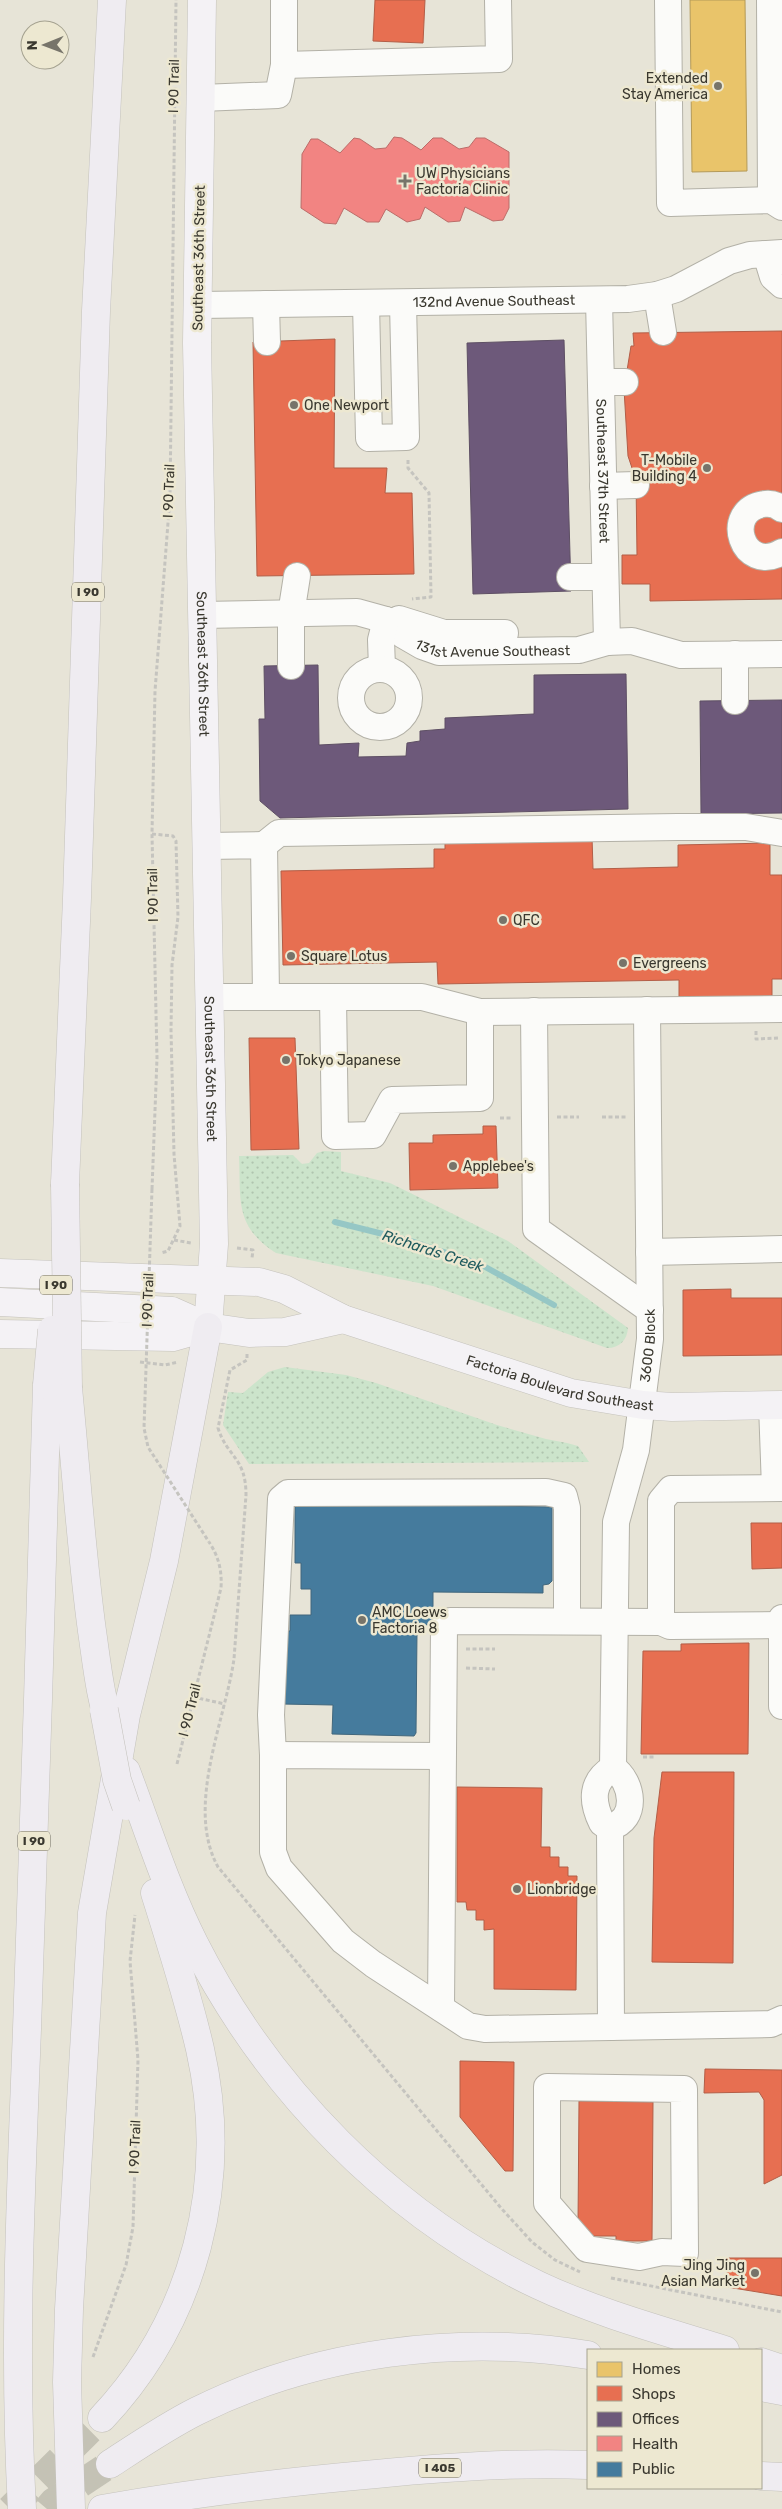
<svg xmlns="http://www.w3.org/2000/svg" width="782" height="2509" viewBox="0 0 782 2509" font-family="Rubik,sans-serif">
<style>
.grass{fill:url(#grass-dots)}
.homes{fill:#e9c46a;stroke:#b49a58}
.shops{fill:#e76f51;stroke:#b35e47}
.offices{fill:#6d597a;stroke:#5e4f64}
.health{fill:#f28482;stroke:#bb6d69}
.public{fill:#457b9d;stroke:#42677c}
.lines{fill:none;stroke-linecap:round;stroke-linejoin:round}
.stream{stroke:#96c7c5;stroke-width:6}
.highway-tunnel{stroke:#c4c2b5;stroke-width:28;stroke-dasharray:28 14;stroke-linecap:butt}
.minor-casing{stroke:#b3b1a7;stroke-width:28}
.major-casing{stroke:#c4c2bc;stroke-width:29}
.highway-casing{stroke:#c4c2bc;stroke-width:29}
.path{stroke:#c5c4bf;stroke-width:3;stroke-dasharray:4 2.5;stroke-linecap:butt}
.minor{stroke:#fbfbf9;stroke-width:26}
.major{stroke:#f4f2f5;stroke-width:28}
.highway{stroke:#efecf1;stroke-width:28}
.highway-bridge-casing{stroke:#c4c2bc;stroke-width:29;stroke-linecap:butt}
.path-bridge{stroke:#c5c4bf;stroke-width:3;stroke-dasharray:4 2.5;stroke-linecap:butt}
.highway-bridge{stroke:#efecf1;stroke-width:28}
.poi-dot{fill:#77746a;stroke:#ede8d1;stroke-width:2}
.labels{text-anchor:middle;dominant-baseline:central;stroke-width:5;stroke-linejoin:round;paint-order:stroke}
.shield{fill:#ede8d1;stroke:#706d60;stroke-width:1}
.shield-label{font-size:12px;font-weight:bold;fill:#3a382f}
.poi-label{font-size:14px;fill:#3a382f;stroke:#ede8d1;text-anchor:start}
.street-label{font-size:14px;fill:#3a382f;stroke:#ede8d1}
.water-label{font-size:15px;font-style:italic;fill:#215c5f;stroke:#ede8d1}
</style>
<defs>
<pattern id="grass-dots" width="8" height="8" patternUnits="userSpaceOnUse" patternTransform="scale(1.25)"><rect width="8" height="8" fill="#cce4cb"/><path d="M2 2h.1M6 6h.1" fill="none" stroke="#b0c4af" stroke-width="1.8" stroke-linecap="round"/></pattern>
</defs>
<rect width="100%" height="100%" fill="#e7e4d7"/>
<g class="grass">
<path d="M324,1151L341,1152V1171L390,1183L508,1241L628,1328C627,1340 620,1348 607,1348L433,1286L276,1253C234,1226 241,1200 239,1156L293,1155L302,1164L309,1163L317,1153Z"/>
<path d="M285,1367L346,1375L376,1383L497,1425L546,1439L567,1443L578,1446L589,1462L249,1464L223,1425L228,1392L243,1393L268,1372Z"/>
</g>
<path class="homes" d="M690,0H745L747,171L692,172Z"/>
<g class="shops">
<path d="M375,0H425L423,43L373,41Z"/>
<path d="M782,331V599L650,601V584H622V555H637L636,480L628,456L624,389L631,346H634L633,333Z"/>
<path d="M335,339L334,468H387L385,493H412L414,574L257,576L253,342Z"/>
<path d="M592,837L593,869L678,867V845L770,843V875H782V979H772V997L679,998V980L438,984L437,962L283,965L281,871L434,868V849H445V839Z"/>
<path d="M249,1038H295L299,1149L251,1150Z"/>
<path d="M483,1126H496L498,1188L410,1190L409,1143H433V1135L483,1134Z"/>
<path d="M731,1289V1298H782V1355L683,1356V1290Z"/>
<path d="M751,1523H782V1568L752,1569Z"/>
<path d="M749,1643L748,1754H641L643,1651H681V1644Z"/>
<path d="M662,1772H734L733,1963L652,1962L654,1838Z"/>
<path d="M457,1787L542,1788L541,1847H550V1857H559V1867H568V1876H577L576,1990L494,1989V1929L484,1930V1920H476V1910H467L466,1902H457Z"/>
<path d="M460,2061L514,2062L513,2171H505L460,2117Z"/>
<path d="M705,2069L782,2070V2175L764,2184V2100L759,2092L704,2093Z"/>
<path d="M579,2101L653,2102L652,2241H616V2236H592L578,2224Z"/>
<path d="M727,2258H782V2296L727,2287Z"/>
</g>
<g class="offices">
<path d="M564,340L571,591L473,594L467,343Z"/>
<path d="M318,665L319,745L359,743L358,757L406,756L407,743L420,741V731L445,729V718L534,714V675L626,674L628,809L280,818L260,801L259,719H265L264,666Z"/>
<path d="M782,700V813L701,814L700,701Z"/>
</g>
<path class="health" d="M394,137L402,138L421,150L433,138H442L459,149L469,147L476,138H485L509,152V208L503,220L493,221L465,207L460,221L448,222L425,207L420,219L407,222L386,209L379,222H367L344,208L336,224L324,223L301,208L302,154L311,139H318L340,153L354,138L360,139L375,149L386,148Z"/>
<path class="public" d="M295,1503L552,1507V1581L549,1584L543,1585V1593L433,1592V1625L404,1624V1632H417L416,1733L414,1736L332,1734L333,1705L282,1704L283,1631H290V1615H311V1589H301V1563H295Z"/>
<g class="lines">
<path class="stream" d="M335,1222L411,1241L480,1264L554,1305"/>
<g class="highway-tunnel">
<path d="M10,2509L102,2418"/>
<path d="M47,2509L53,2502L110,2464"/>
</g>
<defs>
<g id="minor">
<path d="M284,0V65L499,59L498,0"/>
<path d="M668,0L670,203L771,200L782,207"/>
<path d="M770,0L771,200"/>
<path d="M201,98L278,95L284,65"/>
<path d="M766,254L773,277L782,285"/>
<path d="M657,295L663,332"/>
<path id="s1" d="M599,300L607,642"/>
<path d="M366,303L369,438L406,437L403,303"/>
<path d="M266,304L267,342"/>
<path id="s2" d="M198,305L628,299L657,295L676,289L729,261L750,255L782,253"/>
<path d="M601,382H625"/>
<path d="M603,486L636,485"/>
<path d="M782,509C777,505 770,503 764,504C722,510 742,575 782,552"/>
<path d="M570,577H605"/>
<path id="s3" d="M202,615L357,612L386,620L403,635L422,646L439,652L579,650L607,642L632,641L681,655L782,654"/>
<path d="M399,619L444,633H505"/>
<path d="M735,654V701"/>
<path d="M291,666V614L297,576"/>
<path d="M382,668L381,640L386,620"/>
<circle cx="380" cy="698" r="29"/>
<path d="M264,845L279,833L678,827H746L782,833"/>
<path d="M206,846L264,845L266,996"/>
<path d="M210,997H422L480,1012L782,1009"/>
<path d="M333,997L335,1136L373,1135L392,1100L480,1098V1012"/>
<path d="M534,1011L536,1229L650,1310"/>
<path d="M649,1252L782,1249"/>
<path d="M772,1405L775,1488"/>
<path d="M782,1618V1706"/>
<path d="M661,1622V1501L671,1489L782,1488"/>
<path d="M273,1755L271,1715L281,1499L288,1493L546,1492L564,1496L567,1508V1621"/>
<path d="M442,1756L273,1755V1852L279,1868L343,1941L373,1964L468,2026L485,2029L611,2027L610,1827"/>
<path id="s4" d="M613,1768L616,1522L636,1450L650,1339L647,1010"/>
<path d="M613,1768C633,1781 639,1820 610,1827L602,1823C591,1801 591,1781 613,1768Z"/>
<path d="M441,2008L444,1626L450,1621L661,1622L670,1626L780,1625"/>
<path d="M611,2027L771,2024L782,2019"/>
<path d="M547,2087L684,2089L685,2253L662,2252L639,2257L587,2249L547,2203Z"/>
</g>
<g id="major">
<path id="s5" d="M202,0L197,343L214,1244L208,1327"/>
<path id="s6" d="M0,1273L259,1282L284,1289L343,1319L571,1393L643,1405L672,1407L782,1405"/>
<path d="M0,1302L172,1311L208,1327L249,1333L285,1332L343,1319"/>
<path d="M0,1334L173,1337L208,1327"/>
</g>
<g id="highway">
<path d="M65,1184L77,898L96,311L112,0"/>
<path d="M68,1388C76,1469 81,1550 92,1631C97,1665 100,1699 112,1731"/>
<path d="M126,1771C148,1829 166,1888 194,1943C268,2089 390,2214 538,2285C595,2312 664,2331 725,2350"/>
<path d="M761,2362L782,2369"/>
<path d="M761,2387L782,2391"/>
<path d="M102,2418C195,2319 230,2182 200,2049C188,1997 171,1944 155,1893"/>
<path d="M110,2464C139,2445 167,2426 197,2411C315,2352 459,2334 588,2355"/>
<path d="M761,2476L782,2477"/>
<path d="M22,2509C13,2349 21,2189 27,2029C34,1814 42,1600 47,1385"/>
<path d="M71,2509L67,2382L69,2309L92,1913L126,1715L164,1561L208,1327"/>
<path d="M102,2509C193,2493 284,2482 376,2474C446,2467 518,2462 588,2465"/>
</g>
</defs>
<use href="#minor" class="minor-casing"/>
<use href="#major" class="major-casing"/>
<use href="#highway" class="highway-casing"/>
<g class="path">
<path d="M408,460V468L429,493L431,597L412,599"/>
<path d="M152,834L173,836L176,841L178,917L172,965L171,1030L174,1154L180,1226L168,1251L161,1253"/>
<path d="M756,1031V1039L778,1038"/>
<path d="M557,1117H579"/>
<path d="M602,1117H626"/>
<path d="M500,1118H512"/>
<path d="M152,1189L157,1058L152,834L155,691L170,497L176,0"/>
<path d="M174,1240L191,1243"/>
<path d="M237,1248L253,1250L252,1258"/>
<path d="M247,1354V1360L230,1370L218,1428C227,1457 246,1457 246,1495L234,1659C225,1721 185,1807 218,1867L501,2208L532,2242L555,2260L580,2272"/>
<path d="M140,1362L165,1365L178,1362"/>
<path d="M466,1649H495"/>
<path d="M466,1668L495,1669"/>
<path d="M193,1697L225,1704"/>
<path d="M643,1757H656"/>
<path d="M177,1764L221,1588C222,1571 219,1557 209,1542"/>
<path d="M611,2278L782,2312"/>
<path d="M93,2357L126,2265L133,2227L138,2060L130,1961L135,1915"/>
</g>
<use href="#minor" class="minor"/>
<use href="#major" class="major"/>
<use href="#highway" class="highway"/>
<defs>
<g id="highway-bridge">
<path d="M65,1184L68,1388"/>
<path d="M47,1385L52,1330"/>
<path d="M104,1710L117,1780L126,1806"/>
</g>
</defs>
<use href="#highway-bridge" class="highway-bridge-casing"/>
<path class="path-bridge" d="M152,1189L144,1428L148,1447L209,1542"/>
<use href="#highway-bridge" class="highway-bridge"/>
</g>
<g class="poi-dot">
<circle cx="718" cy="86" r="5"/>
<path d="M402.5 173.5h5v5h5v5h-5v5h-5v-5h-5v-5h5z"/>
<circle cx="294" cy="405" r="5"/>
<circle cx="707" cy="468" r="5"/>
<circle cx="503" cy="920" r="5"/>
<circle cx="291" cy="956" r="5"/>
<circle cx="623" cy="963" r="5"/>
<circle cx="286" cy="1060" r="5"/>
<circle cx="453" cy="1166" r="5"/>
<circle cx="362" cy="1620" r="5"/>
<circle cx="517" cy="1889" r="5"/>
<circle cx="755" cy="2273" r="5"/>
</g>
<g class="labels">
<g class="shield">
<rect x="72" y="582.5" width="32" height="19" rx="4"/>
<rect x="40" y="1275.5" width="32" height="19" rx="4"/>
<rect x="18" y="1831.5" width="32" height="19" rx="4"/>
<rect x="419" y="2458.5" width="42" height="19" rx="4"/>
</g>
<g class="shield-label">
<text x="88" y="592">I 90</text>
<text x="56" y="1285">I 90</text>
<text x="34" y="1841">I 90</text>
<text x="440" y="2468">I 405</text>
</g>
<g class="poi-label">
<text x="708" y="78" text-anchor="end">Extended<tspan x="708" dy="16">Stay America</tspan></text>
<text x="416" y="173">UW Physicians<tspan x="416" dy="16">Factoria Clinic</tspan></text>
<text x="304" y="405">One Newport</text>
<text x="697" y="460" text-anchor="end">T-Mobile<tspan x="697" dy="16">Building 4</tspan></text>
<text x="513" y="920">QFC</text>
<text x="301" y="956">Square Lotus</text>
<text x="633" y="963">Evergreens</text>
<text x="296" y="1060">Tokyo Japanese</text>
<text x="463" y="1166">Applebee's</text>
<text x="372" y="1612">AMC Loews<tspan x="372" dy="16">Factoria 8</tspan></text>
<text x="527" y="1889">Lionbridge</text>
<text x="745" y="2265" text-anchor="end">Jing Jing<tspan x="745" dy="16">Asian Market</tspan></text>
</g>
<g class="street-label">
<text transform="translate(174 86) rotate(-89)">I 90 Trail</text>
<text transform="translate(199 258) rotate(-89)">Southeast 36th Street</text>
<text stroke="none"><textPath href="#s2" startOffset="296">132nd Avenue Southeast</textPath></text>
<text stroke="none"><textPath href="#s1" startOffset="171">Southeast 37th Street</textPath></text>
<text transform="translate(169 491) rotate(-88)">I 90 Trail</text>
<text stroke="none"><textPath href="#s3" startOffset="301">131st Avenue Southeast</textPath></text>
<text stroke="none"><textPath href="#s5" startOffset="664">Southeast 36th Street</textPath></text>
<text transform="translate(153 895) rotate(-91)">I 90 Trail</text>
<text stroke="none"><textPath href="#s5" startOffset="1069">Southeast 36th Street</textPath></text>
<text transform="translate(148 1300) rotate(-88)">I 90 Trail</text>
<text stroke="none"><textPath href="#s4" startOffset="426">3600 Block</textPath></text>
<text stroke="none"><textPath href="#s6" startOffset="578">Factoria Boulevard Southeast</textPath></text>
<text transform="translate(190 1710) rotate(-76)">I 90 Trail</text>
<text transform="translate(135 2147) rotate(-88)">I 90 Trail</text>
</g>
<g class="water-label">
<text transform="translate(433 1251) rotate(18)">Richards Creek</text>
</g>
</g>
<rect x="587" y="2349" width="175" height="140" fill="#ede8d1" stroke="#a5a290"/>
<rect x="597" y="2362" width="25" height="15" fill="#e9c46a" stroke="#a5a290"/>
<text x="632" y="2374" font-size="15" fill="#3a382f">Homes</text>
<rect x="597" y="2386" width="25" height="15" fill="#e76f51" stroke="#a5a290"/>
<text x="632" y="2399" font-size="15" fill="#3a382f">Shops</text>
<rect x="597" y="2412" width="25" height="15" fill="#6d597a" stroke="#a5a290"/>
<text x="632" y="2424" font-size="15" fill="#3a382f">Offices</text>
<rect x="597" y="2436" width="25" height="15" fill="#f28482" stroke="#a5a290"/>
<text x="632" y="2449" font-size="15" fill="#3a382f">Health</text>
<rect x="597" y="2462" width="25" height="15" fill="#457b9d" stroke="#a5a290"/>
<text x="632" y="2474" font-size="15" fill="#3a382f">Public</text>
<g transform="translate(45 45) rotate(269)"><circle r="24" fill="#ede8d1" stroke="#a5a290"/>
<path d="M0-4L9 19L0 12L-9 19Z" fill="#77746a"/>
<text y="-8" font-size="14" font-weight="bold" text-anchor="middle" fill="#3a382f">N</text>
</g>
</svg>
